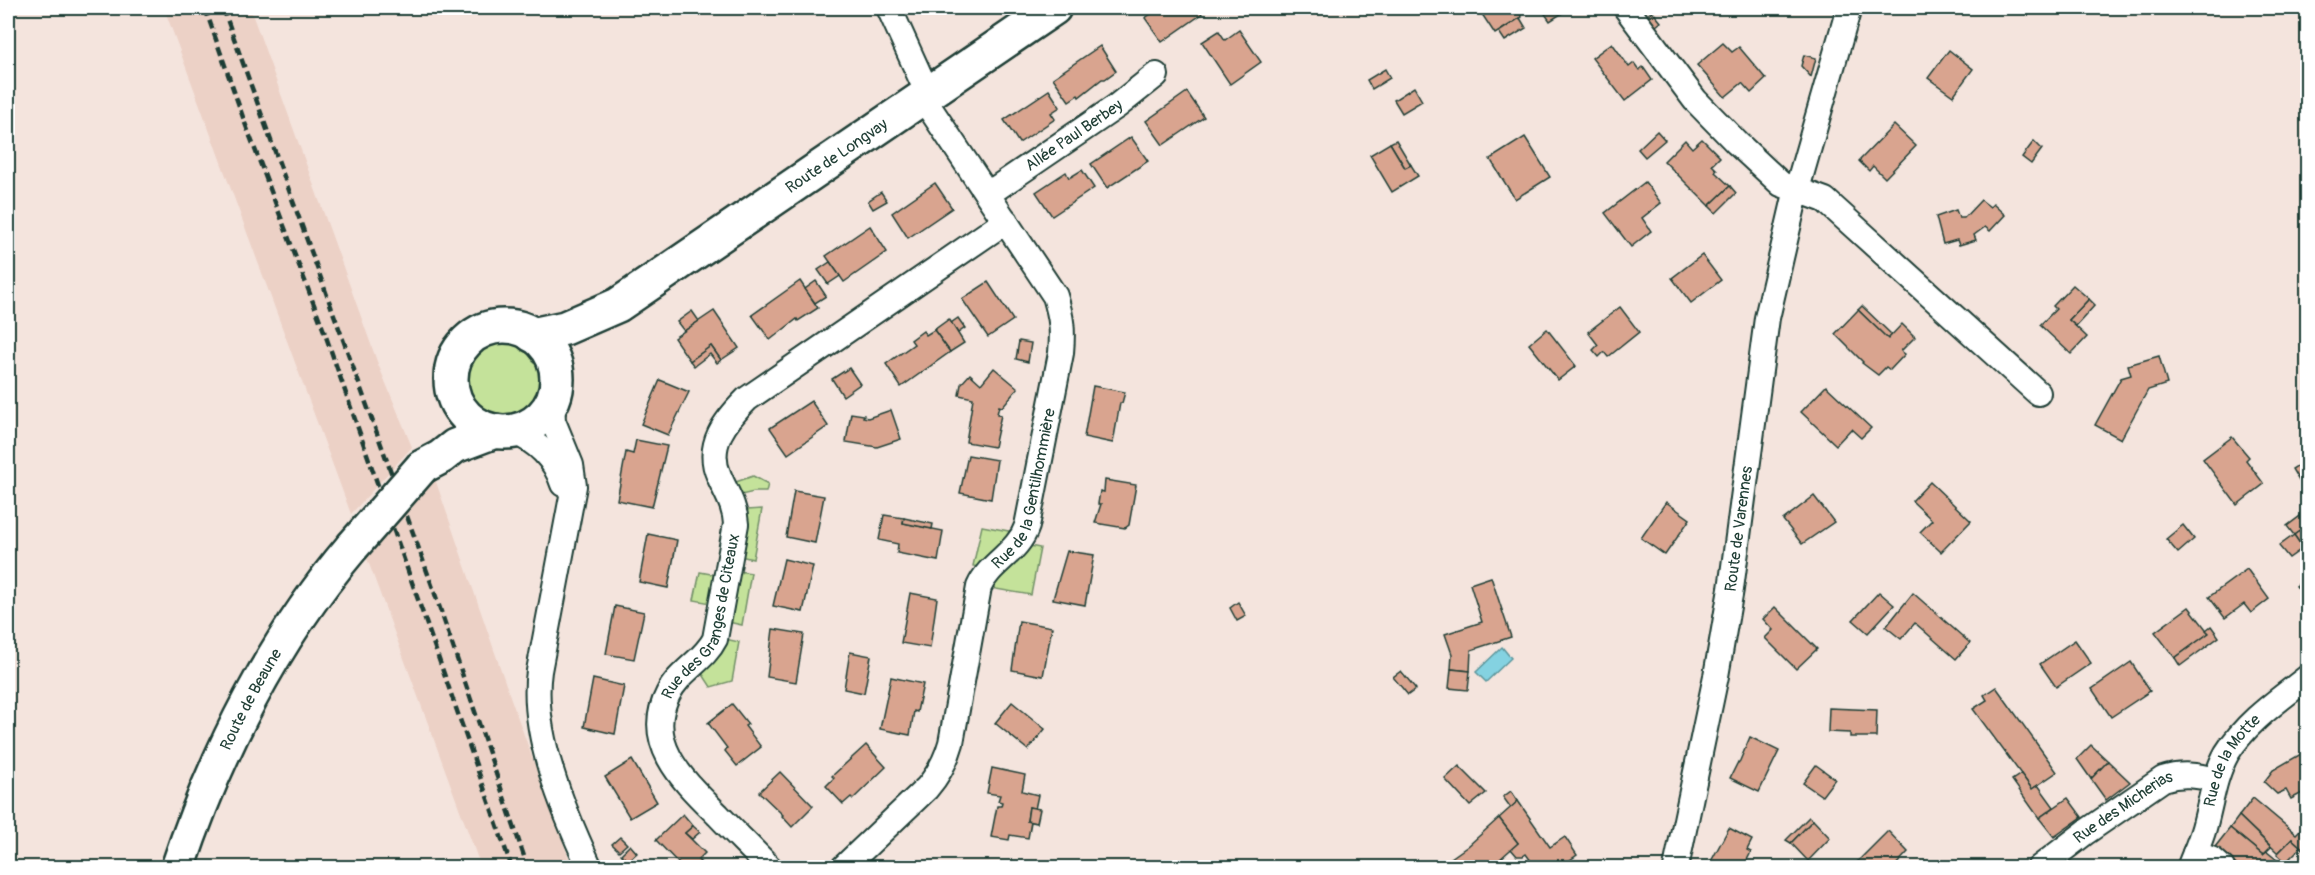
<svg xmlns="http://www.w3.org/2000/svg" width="2315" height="875" viewBox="0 0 2315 875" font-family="Pangolin,sans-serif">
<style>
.built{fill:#ecd1c6}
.green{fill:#c4e29a;stroke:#729067;stroke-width:1.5}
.water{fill:#84d2e1;stroke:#5c969c;stroke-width:1.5}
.building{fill:#d9a48f;stroke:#1f3d34;stroke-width:1.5}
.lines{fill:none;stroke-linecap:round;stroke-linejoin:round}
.street-casing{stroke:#1f3d34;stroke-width:28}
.secondary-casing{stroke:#1f3d34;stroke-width:38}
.street{stroke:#fff;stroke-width:24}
.secondary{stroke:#fff;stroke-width:33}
.rail{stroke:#1f3d34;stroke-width:4.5;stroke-dasharray:9 4.5;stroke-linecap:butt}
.secondary-bridge-casing{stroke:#1f3d34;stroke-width:38;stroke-linecap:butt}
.secondary-bridge{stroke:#fff;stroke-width:33}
.labels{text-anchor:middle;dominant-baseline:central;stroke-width:6;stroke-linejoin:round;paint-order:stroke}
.street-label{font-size:16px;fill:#1f3d34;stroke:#fff}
</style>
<rect width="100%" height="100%" fill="#f4e4dd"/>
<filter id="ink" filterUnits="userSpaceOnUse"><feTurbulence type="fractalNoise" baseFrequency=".0167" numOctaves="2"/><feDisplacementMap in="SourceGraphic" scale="12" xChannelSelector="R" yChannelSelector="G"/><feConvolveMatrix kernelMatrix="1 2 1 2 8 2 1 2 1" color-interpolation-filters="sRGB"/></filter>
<g filter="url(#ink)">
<g class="built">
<path d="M164,8H250L378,364L412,447L351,514Z"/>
<path d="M435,479L511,699L572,867H481L365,553Z"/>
</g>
<g class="green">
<circle cx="503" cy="379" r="41"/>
<path d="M753,476L768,484L766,492H754L741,495L733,483Z"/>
<path d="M762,509L753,559L740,556L747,510Z"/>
<path d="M982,526L1014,532L979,567L973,566Z"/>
<path d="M1030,546L1040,548L1031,595L990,588L991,584Z"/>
<path d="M737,571L751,573L742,625L728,622Z"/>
<path d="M700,572L717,575L711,603L694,600Z"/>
<path d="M725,639L739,642L732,681L711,687L702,673L718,656Z"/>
</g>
<path class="water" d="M1502,647L1511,658L1486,682L1476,672Z"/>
<g class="building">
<path d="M1160,8H1198L1202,14L1162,42L1145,18Z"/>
<path d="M1478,8H1516L1522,17L1495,34Z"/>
<path d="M1541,8H1561L1564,12L1550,21Z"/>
<path d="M1652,11L1661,22L1651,30L1643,19Z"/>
<path d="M1520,18L1526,28L1505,41L1499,32Z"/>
<path d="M1239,30L1261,62L1230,84L1202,42L1219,31L1225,40Z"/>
<path d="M1612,43L1629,67L1634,63L1639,70L1643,67L1652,80L1625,101L1592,58Z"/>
<path d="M1723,43L1732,52L1739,47L1766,79L1751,93L1742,83L1725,97L1697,65Z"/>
<path d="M1100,46L1116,71L1105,79H1102L1079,97L1078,95L1069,101L1053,78Z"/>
<path d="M1949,50L1973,69L1953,96L1928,78Z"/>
<path d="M1804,55L1816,58L1811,77L1801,66Z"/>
<path d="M1385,69L1390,78L1372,89L1367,80Z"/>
<path d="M1414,87L1422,101L1402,113L1394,100Z"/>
<path d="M1049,90L1060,107L1051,113L1055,119L1019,143L1004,120Z"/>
<path d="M1187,92L1204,117L1163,145L1146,121Z"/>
<path d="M1894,125L1916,146L1885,178L1873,166L1869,171L1859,161Z"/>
<path d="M1657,131L1665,140L1645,157L1638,149Z"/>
<path d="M1131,137L1148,161L1107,188L1091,164Z"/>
<path d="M1525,137L1550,177L1515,199L1490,159Z"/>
<path d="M1702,139L1720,157L1712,165L1717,170L1715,172L1730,186L1709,206L1664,161L1685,140L1692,148Z"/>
<path d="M1396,140L1411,165L1405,168L1390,143Z"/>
<path d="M2034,141L2042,149L2031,164L2022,157Z"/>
<path d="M1390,143L1405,168L1411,165L1418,176L1392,192L1370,155Z"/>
<path d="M1082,170L1094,188L1052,216L1036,192L1066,172L1069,178Z"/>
<path d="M1645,182L1661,203L1642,218L1651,231L1631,247L1605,213Z"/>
<path d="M935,183L952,208L908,238L892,213Z"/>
<path d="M1730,186L1736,193L1716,213L1709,206Z"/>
<path d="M881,192L887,201L873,209L868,201Z"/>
<path d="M1981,200L1990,207L1993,204L2005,215L1990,231L1985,227L1974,235L1976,240L1959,245L1957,240L1943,244L1936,217L1956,210L1959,218H1964Z"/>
<path d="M870,226L887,252L844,282L826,256Z"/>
<path d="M1702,255L1721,280L1691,303L1672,278Z"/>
<path d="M830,262L840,276L828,284L818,270Z"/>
<path d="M800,281L818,308L798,321L797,319L770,340L752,315Z"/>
<path d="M816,281L826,296L815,303L805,289Z"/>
<path d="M988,282L1013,320L988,337L962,299Z"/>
<path d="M2073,285L2089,299L2069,320L2087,337L2071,354L2040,325L2056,309L2053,306Z"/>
<path d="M2089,299L2095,305L2076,326L2069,320Z"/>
<path d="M1862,306L1892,335L1888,339L1858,310Z"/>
<path d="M1620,307L1639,332L1608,357L1604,352L1599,357L1593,350L1598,345L1588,332Z"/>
<path d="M1858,310L1888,339L1902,324L1915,337L1901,351L1905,354L1890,370L1886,367L1878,375L1862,363L1863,362L1835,334Z"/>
<path d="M692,311L699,321L684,331L677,322Z"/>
<path d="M714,311L739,348L721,360L711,346L690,361L674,338Z"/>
<path d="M958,318L965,328L958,333L951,323Z"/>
<path d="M949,319L964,343L950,352L934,330Z"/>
<path d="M1547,329L1576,366L1558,380L1529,344Z"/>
<path d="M934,330L950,352L901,387L886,364L914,344L911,340L923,331L926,335Z"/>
<path d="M1019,341L1031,343L1028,362L1016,359Z"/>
<path d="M711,346L721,360L717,363L710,354L694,366L690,361Z"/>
<path d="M2159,356L2167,384L2148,390L2121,439L2095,425L2121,378L2131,375L2128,365Z"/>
<path d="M849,368L860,384L843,396L832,379Z"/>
<path d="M994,368L1018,388L1002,407L999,406L997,414L1001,415L994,447L966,442L973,398L959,395L961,384L970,374L981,384Z"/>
<path d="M660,380L689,392L668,435L641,424Z"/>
<path d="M1093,386L1125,392L1122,403H1120L1113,443L1084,437Z"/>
<path d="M1826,386L1871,428L1861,438L1851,429L1836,445L1801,412Z"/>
<path d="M811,401L828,426L788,454L770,428Z"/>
<path d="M891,410L901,439L877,447L846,442L851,413L864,415L863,417L868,418Z"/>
<path d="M2232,437L2249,457L2246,460L2264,484L2237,505L2203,459Z"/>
<path d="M636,440L667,446L652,507L617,500L626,452L633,454Z"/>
<path d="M968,455L997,460L991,499L960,493Z"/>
<path d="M2308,459V475L2299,481L2292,469Z"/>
<path d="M1105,480L1136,485L1129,525L1125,528L1095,523L1101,504H1098L1100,491L1104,492Z"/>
<path d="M1930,482L1971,521L1941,552L1920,532L1932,520L1912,501Z"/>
<path d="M794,491L824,496L815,543L786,537Z"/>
<path d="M1814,496L1834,522L1802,544L1783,520Z"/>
<path d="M1666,502L1690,519L1665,555L1641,538Z"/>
<path d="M2307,511L2308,525L2294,535L2287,526Z"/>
<path d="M884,515L904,518L903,523L943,531L938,561L897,553L898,544L879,540Z"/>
<path d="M904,518L933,524L932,529L903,523Z"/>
<path d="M2183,525L2194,539L2178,553L2166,539Z"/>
<path d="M2308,525V545L2303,548L2294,535Z"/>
<path d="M648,534L677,540L668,588L639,582Z"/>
<path d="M2294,535L2303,548L2289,558L2279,546Z"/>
<path d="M1067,551L1094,555L1085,605L1053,599Z"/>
<path d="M784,559L813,566L803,612L773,606Z"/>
<path d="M2247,569L2269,599L2251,613L2244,604L2225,618L2209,597Z"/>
<path d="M1491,577L1511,637L1471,650L1470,671L1451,669L1452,654L1445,634L1482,622L1470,584Z"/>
<path d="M2308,577V601L2296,586Z"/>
<path d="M1879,592L1894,605L1868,633L1853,620Z"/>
<path d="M910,593L937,598L930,648L901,643Z"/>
<path d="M1913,593L1970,643L1956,659L1915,623L1901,639L1886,627Z"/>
<path d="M1238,602L1246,616L1237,621L1230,608Z"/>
<path d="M615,606L644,612L634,659L606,654Z"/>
<path d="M1775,607L1817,649L1796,669L1765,638L1773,630L1763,619Z"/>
<path d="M2189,607L2209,633L2175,658L2155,632Z"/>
<path d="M1019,621L1052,627L1043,676L1012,670Z"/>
<path d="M2211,626L2219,637L2180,666L2175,658L2209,633L2206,630Z"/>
<path d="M773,629L804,634L796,682L767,677Z"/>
<path d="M2075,640L2091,663L2056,687L2040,664Z"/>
<path d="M850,652L871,656L864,693L844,689Z"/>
<path d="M2131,662L2150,691L2111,717L2092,689Z"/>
<path d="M1451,669L1470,671L1468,690L1449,688Z"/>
<path d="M1401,671L1416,689L1408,695L1393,677Z"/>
<path d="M891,677L923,684L917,712L914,711L910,735L880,729Z"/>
<path d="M593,679L624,686L615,734L584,727Z"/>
<path d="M1996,687L2057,772L2032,789L1973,709L1987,700L1984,695Z"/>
<path d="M1012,702L1045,729L1028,750L995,723Z"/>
<path d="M732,704L748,724L745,726L761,747L737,766L725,751L727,748L708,723Z"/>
<path d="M1829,708L1877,710L1876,737H1850V733L1828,732Z"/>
<path d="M1750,737L1779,751L1759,792L1730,778L1738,762L1739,763Z"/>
<path d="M866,745L886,767L853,799L851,797L843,804L826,786L834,778L832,776Z"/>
<path d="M2091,745L2108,761L2091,779L2077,759Z"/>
<path d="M2308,750V790L2291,799L2286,790L2277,794L2264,782L2273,770Z"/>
<path d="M632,760L657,802L630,818L605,777Z"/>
<path d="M2108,761L2130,782L2106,800L2091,779Z"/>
<path d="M1816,765L1835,779L1822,796L1803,783Z"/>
<path d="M1459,766L1486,793L1470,806L1445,779Z"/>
<path d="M992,768L1025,775L1022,791L1038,795L1035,809L1029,807L1027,821L1031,822L1028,838L1010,835L1009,840L991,837L997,806H1001L1002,802L998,801L1000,795L987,793Z"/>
<path d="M780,772L813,806L792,827L782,816L783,815L759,792Z"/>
<path d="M2021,774L2032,789L2038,785L2054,807L2039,818L2012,780Z"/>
<path d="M1511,791L1518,801L1511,808L1503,797Z"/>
<path d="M2068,798L2082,817L2054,837L2039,818Z"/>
<path d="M2253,798L2296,834L2308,822V853L2292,839L2278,853L2239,816Z"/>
<path d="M1518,801L1550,847L1565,837L1577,855L1563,865L1565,868H1536L1526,854L1523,856H1517L1511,849L1518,843L1499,818Z"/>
<path d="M1029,807L1040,809L1037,823L1027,821Z"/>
<path d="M683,814L693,826L685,833L705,853L698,860L706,868H683L656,840Z"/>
<path d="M2239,816L2271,847L2263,855L2230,828Z"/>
<path d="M1809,817L1813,820L1791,843L1786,840Z"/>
<path d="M1499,818L1518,843L1490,868H1437L1468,846Z"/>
<path d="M1813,820L1830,838L1808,861L1791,843Z"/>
<path d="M693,826L700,832L692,839L685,833Z"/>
<path d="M1729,828L1752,840L1747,850L1751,852L1743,868L1708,867Z"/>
<path d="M2230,828L2263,855L2267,852L2277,860L2273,864L2278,868H2240L2215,847Z"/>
<path d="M1888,831L1908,852L1893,868H1851Z"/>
<path d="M620,837L627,844L619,851L612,844Z"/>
<path d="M2292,839L2301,847L2286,862L2277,854Z"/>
<path d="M630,845L637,853L628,861L621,854Z"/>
</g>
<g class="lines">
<defs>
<g id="street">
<path d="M1626,8L1695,100L1737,143L1781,184L1825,200L2038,393"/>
<path id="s1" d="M988,194L1117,106L1156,75"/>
<path d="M552,401L553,421L571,465L574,486L539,671C530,732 564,812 590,868"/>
<path d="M513,431C538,443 554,457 563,484"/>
<path d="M2195,853L2213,860L2222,868"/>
<path id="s2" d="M770,868C753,850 735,833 718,815C686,783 642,744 668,694C679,671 704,661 715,639L736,524C735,505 726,493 719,476C705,445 726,420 747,399L1006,221"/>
<path id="s3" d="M843,868L927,788C939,774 946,761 951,743L979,587C990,562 1018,553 1027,526L1061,353C1063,330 1062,319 1055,296L929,107L923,83L889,8"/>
<path id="s4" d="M1676,868L1716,676L1731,589L1767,318L1797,189L1849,8"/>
<path id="s5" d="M2039,868L2086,832L2163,779C2181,773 2197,775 2215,780"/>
<path id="s6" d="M2189,868C2194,855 2200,842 2204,828C2211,803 2214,776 2227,753C2247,721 2279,700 2308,677"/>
</g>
<g id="secondary">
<circle cx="504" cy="379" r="53"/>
<path id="s7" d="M532,335L565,328L618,305L1054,8"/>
<path d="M422,467L441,457L455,446L495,431"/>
<path id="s8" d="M178,868C216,753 274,639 352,547"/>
</g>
</defs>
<use href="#street" class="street-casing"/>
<use href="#secondary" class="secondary-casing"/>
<use href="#street" class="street"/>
<use href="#secondary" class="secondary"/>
<g class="rail">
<path d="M205,8L245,123L324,331L512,868"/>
<path d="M223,8L433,588L528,868"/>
</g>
<defs>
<path id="secondary-bridge" d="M352,547L422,467"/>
</defs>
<use href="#secondary-bridge" class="secondary-bridge-casing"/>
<use href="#secondary-bridge" class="secondary-bridge"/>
</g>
</g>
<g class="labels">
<g class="street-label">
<text stroke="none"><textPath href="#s1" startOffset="104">Allée Paul Berbey</textPath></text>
<text stroke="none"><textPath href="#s7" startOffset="356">Route de Longvay</textPath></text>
<text stroke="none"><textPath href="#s3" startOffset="438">Rue de la Gentilhommière</textPath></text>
<text stroke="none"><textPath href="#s4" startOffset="345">Route de Varennes</textPath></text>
<text stroke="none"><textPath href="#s2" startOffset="304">Rue des Granges de Citeaux</textPath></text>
<text stroke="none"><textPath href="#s8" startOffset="184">Route de Beaune</textPath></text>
<text stroke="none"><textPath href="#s6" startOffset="117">Rue de la Motte</textPath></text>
<text stroke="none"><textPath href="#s5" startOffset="104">Rue des Micherias</textPath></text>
</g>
</g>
<rect width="2315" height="875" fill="none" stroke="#fff" stroke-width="30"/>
<rect x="15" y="15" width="2285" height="845" fill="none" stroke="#1f3d34" stroke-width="2" filter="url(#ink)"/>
</svg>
